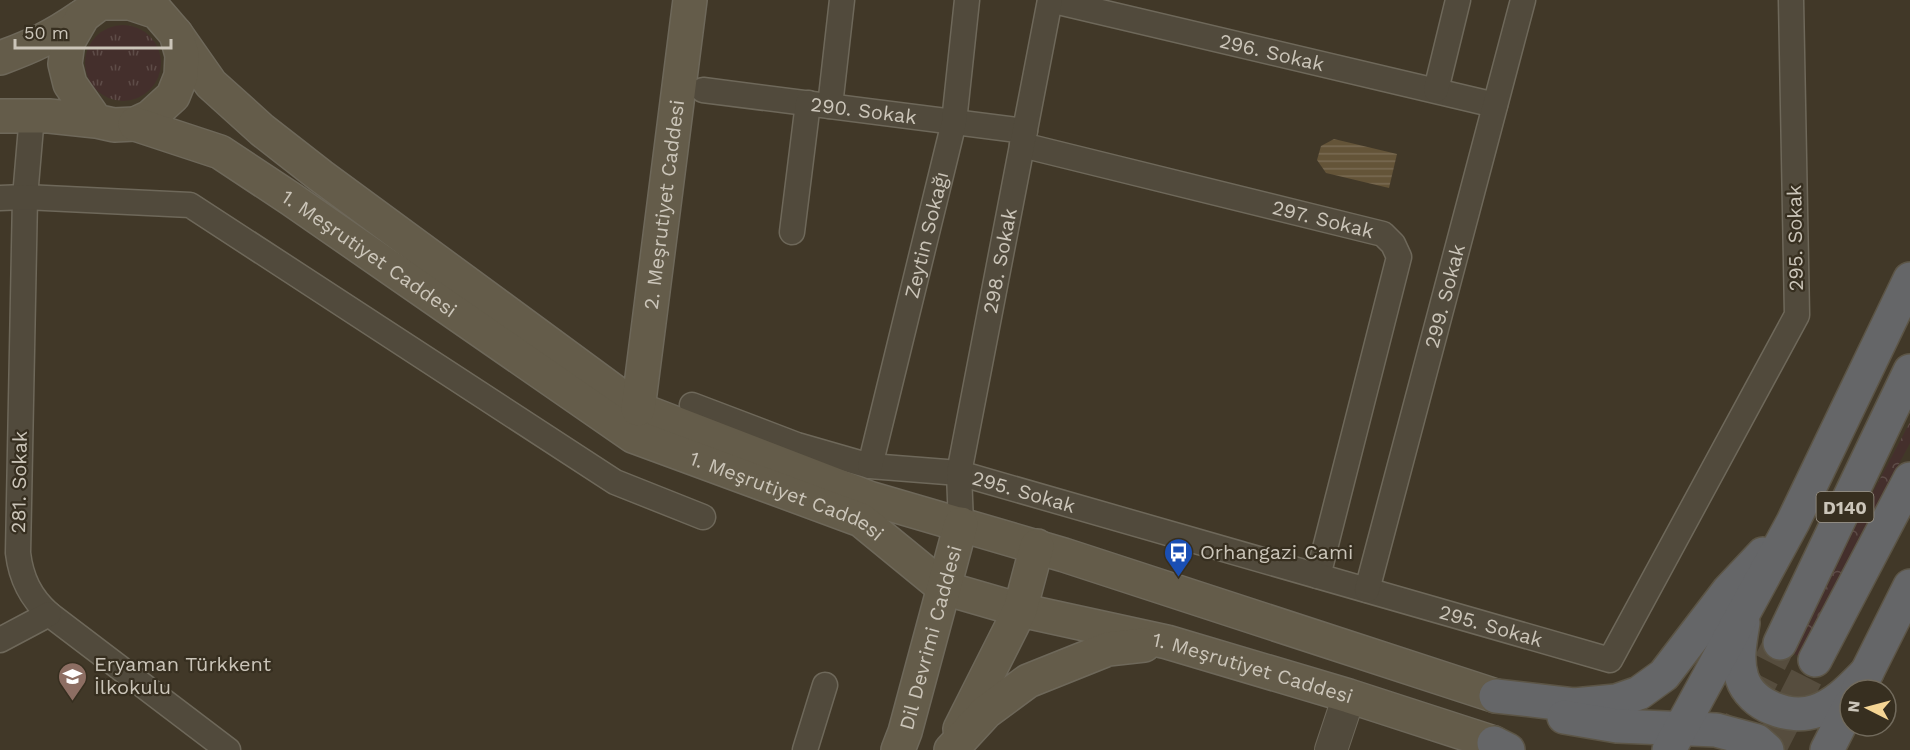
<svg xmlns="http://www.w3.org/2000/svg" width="1910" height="750" viewBox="0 0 1910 750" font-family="'Work Sans',sans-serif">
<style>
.grass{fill:url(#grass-tufts)}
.forest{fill:url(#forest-crowns)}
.water{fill:url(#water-rules)}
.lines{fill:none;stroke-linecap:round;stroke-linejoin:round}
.trunk-tunnel{stroke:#564d3e;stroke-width:33;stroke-dasharray:33 16;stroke-linecap:butt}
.minor-casing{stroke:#6e685a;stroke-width:27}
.tertiary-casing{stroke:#6e685a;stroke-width:34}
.secondary-casing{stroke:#6e685a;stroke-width:36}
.trunk-casing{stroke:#5c5546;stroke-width:36}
.minor{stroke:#514a3c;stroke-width:24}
.tertiary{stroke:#514a3c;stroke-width:32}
.secondary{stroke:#645c4a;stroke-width:33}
.trunk{stroke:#656668;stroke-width:33}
.labels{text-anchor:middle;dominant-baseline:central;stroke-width:4.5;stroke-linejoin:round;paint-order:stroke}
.shield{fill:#372f20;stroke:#9f988b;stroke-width:1.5}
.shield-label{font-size:18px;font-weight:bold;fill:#cbc5b9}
.street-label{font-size:20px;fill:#cbc5b9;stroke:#372f20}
.poi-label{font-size:20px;fill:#cbc5b9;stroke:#372f20;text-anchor:start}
</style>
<defs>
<pattern id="grass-tufts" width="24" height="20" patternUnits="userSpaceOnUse" patternTransform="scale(1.5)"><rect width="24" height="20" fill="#442f2c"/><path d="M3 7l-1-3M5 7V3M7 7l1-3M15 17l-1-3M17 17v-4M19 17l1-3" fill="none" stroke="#5e4c48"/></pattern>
<pattern id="forest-crowns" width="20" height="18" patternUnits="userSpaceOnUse" patternTransform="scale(1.5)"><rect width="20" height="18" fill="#442f2c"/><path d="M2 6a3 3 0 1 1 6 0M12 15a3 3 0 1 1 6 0" fill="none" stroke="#5e4c48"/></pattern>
<pattern id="water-rules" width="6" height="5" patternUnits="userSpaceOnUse" patternTransform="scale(1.5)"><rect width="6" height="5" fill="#645438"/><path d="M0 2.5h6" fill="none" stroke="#796b53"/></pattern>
</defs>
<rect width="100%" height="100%" fill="#413828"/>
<circle class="grass" cx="123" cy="63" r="38"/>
<path class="forest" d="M1910,422V443L1798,656L1789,651Z"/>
<path class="water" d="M1334,139L1397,154L1389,188L1326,173L1317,160L1321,146Z"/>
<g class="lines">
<g class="trunk-tunnel">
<path d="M1726,750L1780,643"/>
<path d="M1769,750L1815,660"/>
</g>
<defs>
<g id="minor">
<path id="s1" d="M1050,0L1495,105"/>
<path id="s2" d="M703,90L1025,131"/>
<path d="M1436,90L1458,0"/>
<path d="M830,106L842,0"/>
<path d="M32,115L25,197L18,553C21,578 30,597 49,614L228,750"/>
<path id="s3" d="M1022,145L1383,234L1393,244L1399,257L1318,576"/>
<path d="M0,198L25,197L190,205L615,482L703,517"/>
<path d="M792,232L808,103"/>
<path id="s4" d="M692,405L797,445L870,466L959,473L1610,660L1797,315L1791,0"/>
<path id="s5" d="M870,466L954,122L967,0"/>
<path id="s6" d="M961,524L959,473L1050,0"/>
<path id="s7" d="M1367,590L1523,0"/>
<path d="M0,640L49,614"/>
<path d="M805,750L825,685"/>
</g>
<path id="tertiary" d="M1331,750L1349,696"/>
<g id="secondary">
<path d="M176,34L211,84L262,130L321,176L638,409L869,498L1064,555L1496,696"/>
<path d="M0,58C33,46 52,37 81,17"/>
<path d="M0,116H49L96,121L114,125L135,124L150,117L173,96L181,76L182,55L176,34L157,12L130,3H100L83,16L68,42L65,64L70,84L96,121"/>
<path id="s8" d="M135,124L220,152L291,199L633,436L861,520L944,588L1020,610L1167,642L1349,696L1494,743"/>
<path id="s9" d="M638,409L690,0"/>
<path d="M960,729L1020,610L1037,546"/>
<path id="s10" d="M898,750L905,732L961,524"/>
<path d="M951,750L986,712L1028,681L1108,649L1144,645"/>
</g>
<g id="trunk">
<path d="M1743,623C1740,641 1736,660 1742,678C1751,706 1790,720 1816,711C1837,704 1852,687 1867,672"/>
<path d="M1780,643L1910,371"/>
<path d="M1815,660L1910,479"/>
<path d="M1858,690L1910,586"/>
<path d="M1496,696L1574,705L1616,701L1639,693L1664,675L1729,590L1763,554"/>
<path d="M1564,717L1617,726L1716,730L1757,741L1767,750"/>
<path d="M1494,743L1508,750"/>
<path d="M1669,750L1793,522L1910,279"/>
<path d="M1827,750L1850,705"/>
</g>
</defs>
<use href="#minor" class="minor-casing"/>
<use href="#tertiary" class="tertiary-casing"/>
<use href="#secondary" class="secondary-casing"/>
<use href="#trunk" class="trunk-casing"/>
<use href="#minor" class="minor"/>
<use href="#tertiary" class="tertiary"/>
<use href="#secondary" class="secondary"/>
<use href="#trunk" class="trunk"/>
</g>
<defs>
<symbol id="bus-pin" viewBox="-11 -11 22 30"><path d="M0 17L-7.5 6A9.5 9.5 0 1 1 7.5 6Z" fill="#1a4fb4" stroke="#372f20"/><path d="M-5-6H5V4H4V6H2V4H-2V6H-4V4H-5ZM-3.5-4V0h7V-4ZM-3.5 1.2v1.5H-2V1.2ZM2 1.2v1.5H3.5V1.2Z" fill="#fff"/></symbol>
<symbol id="school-pin" viewBox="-11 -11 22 30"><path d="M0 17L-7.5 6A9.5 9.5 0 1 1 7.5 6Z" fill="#8d6e63" stroke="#372f20"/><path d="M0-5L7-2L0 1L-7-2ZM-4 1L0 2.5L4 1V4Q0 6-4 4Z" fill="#fff"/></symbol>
</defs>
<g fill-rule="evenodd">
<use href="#bus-pin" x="1162" y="536" width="33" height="45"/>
<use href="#school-pin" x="56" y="660" width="33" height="45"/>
</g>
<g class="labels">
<rect class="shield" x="1816.5" y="492" width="57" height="30" rx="4.5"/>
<g class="shield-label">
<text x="1845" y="507">D140</text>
</g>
<g class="street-label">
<text stroke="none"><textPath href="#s1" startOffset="228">296. Sokak</textPath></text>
<text stroke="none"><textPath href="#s2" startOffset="162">290. Sokak</textPath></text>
<text stroke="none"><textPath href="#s9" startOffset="206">2. Meşrutiyet Caddesi</textPath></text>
<text stroke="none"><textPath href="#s3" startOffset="310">297. Sokak</textPath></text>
<text stroke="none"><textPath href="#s5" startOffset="238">Zeytin Sokağı</textPath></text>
<text transform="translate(1795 238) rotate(-91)">295. Sokak</text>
<text stroke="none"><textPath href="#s8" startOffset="270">1. Meşrutiyet Caddesi</textPath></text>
<text stroke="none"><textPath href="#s6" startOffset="267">298. Sokak</textPath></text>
<text stroke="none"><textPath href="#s7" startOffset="304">299. Sokak</textPath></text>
<text transform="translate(19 482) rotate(-89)">281. Sokak</text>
<text stroke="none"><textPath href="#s4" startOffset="345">295. Sokak</textPath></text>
<text stroke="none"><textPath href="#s8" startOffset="756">1. Meşrutiyet Caddesi</textPath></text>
<text stroke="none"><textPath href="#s4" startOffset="831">295. Sokak</textPath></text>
<text stroke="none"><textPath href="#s10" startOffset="117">Dil Devrimi Caddesi</textPath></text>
<text stroke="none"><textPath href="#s8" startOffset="1260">1. Meşrutiyet Caddesi</textPath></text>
</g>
<g class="poi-label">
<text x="1200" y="552">Orhangazi Cami</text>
<text x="94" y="664">Eryaman Türkkent<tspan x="94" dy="23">İlkokulu</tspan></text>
</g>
</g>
<g transform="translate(1868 708) rotate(276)"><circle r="28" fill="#372f20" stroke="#726b5d" stroke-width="1.5"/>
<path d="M0-4.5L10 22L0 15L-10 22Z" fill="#f5d594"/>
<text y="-9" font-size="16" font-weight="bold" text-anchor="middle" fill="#cbc5b9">N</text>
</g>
<path d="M15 39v9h156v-9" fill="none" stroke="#cbc5b9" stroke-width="3"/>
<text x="24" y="39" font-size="18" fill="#cbc5b9" stroke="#372f20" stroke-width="4.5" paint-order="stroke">50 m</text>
</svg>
